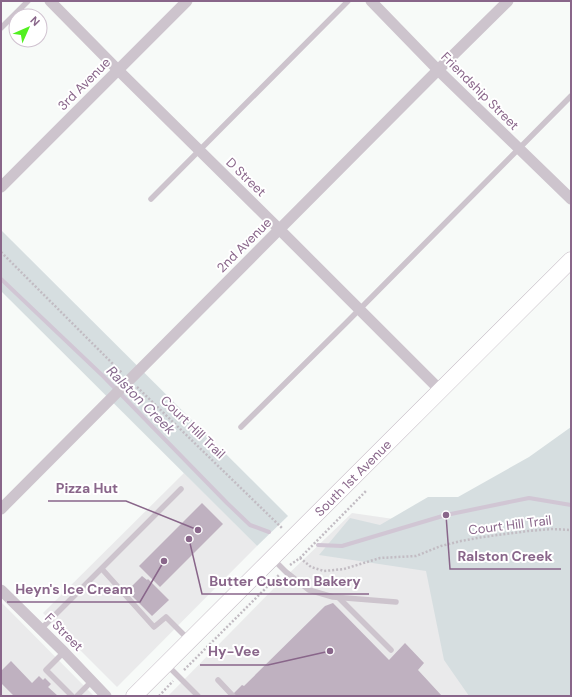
<svg xmlns="http://www.w3.org/2000/svg" width="572" height="697" viewBox="0 0 572 697" font-family="'DM Sans',sans-serif">
<style>
.built{fill:#eaeaeb}
.green{fill:#d6dee0}
.lines{fill:none;stroke-linecap:round;stroke-linejoin:round}
.stream{stroke:#d1c6d4;stroke-width:4}
.building{fill:#bfb1c0}
.secondary-casing{stroke:#c3b9c3;stroke-width:17}
.path{stroke:#c2bcc3;stroke-width:2.5;stroke-dasharray:2 2;stroke-linecap:butt}
.service{stroke:#cdc4cd;stroke-width:5.5}
.minor{stroke:#cdc4cd;stroke-width:11}
.secondary{stroke:#fff;stroke-width:16}
.labels{text-anchor:middle;dominant-baseline:central;stroke-width:4;stroke-linejoin:round;paint-order:stroke}
.street-label{font-size:13px;fill:#89668a;stroke:#fff}
.water-label{font-size:14px;font-style:italic;fill:#85688c;stroke:#fff}
.leader{fill:none;stroke:#89668a;stroke-width:1.5}
.callout-dot{fill:#89668a;stroke:#fff;stroke-width:1.5}
.callout-label{font-size:14px;text-anchor:middle;font-weight:bold;fill:#89668a;stroke:#fff;stroke-width:4;stroke-linejoin:round;paint-order:stroke}
</style>
<rect width="100%" height="100%" fill="#f7faf8"/>
<g class="built">
<path d="M184,473L257,546L117,687L43,613Z"/>
<path d="M352,513L463,529L543,696H168L280,582Z"/>
<path d="M1,602L94,696H1Z"/>
</g>
<g class="green">
<path d="M1,230L288,516L257,546L1,291Z"/>
<path d="M571,427V696H469L444,660L426,571L319,555L350,518L380,525L428,497H458L529,457Z"/>
</g>
<g class="lines">
<g class="stream">
<path d="M1,279L103,376L227,503L250,525L269,532"/>
<path d="M318,545L342,546L446,515L529,498L571,505"/>
</g>
</g>
<g class="building">
<path d="M202,503L223,524L160,587L139,566Z"/>
<path d="M142,576L147,580L148,579L169,600L152,616L132,596L135,593L130,588Z"/>
<path d="M333,603L389,660L405,643L424,663L418,670L442,696H231L242,685L244,686L325,606Z"/>
<path d="M11,661L32,683L39,676L43,680L45,678L51,684L48,687L58,696H14L1,683V671Z"/>
</g>
<g class="lines">
<defs>
<g id="secondary">
<path id="s1" d="M134,696L571,260"/>
</g>
</defs>
<use href="#secondary" class="secondary-casing"/>
<g class="path">
<path d="M1,252L122,373"/>
<path d="M137,387L283,529"/>
<path d="M300,558L311,567L324,571L344,569L380,558L416,556L441,546L461,541L483,537L528,531L552,529L571,530"/>
<path d="M290,565L300,558L367,490"/>
<path d="M184,670L279,575"/>
<path d="M159,696L173,681"/>
</g>
<g class="service">
<path d="M1,28L28,1"/>
<path d="M151,199L348,1"/>
<path d="M241,427L347,322L571,96"/>
<path d="M273,559L286,572L309,590L333,597L396,602"/>
<path d="M102,569L154,627L166,617L188,639"/>
<path d="M339,598L391,650"/>
<path d="M41,629L181,489"/>
<path d="M64,652L46,670L72,696"/>
<path d="M167,665L198,696"/>
<path d="M218,680L233,696"/>
<path d="M77,696L92,681"/>
</g>
<g class="minor">
<path d="M50,1L118,70L280,230L440,390"/>
<path d="M371,1L438,70L571,199"/>
<path d="M1,187L187,1"/>
<path d="M1,509L438,70L508,1"/>
<path d="M1,590L64,652L106,696"/>
</g>
<use href="#secondary" class="secondary"/>
</g>
<g class="labels">
<g class="street-label">
<text transform="translate(84 84) rotate(-45)">3rd Avenue</text>
<text transform="translate(480 91) rotate(45)">Friendship Street</text>
<text transform="translate(246 177) rotate(44)">D Street</text>
<text transform="translate(244 245) rotate(-45)">2nd Avenue</text>
<text transform="translate(193 427) rotate(44)">Court Hill Trail</text>
<text stroke="none"><textPath href="#s1" startOffset="309">South 1st Avenue</textPath></text>
<text transform="translate(510 525) rotate(-7)">Court Hill Trail</text>
<text transform="translate(64 632) rotate(45)">F Street</text>
</g>
<g class="water-label">
<text transform="translate(141 400) rotate(45)">Ralston Creek</text>
</g>
</g>
<path class="leader" d="M198 530L126 501H48M446 515L450 569H561M189 539L202 594H369M164 561L140 602H7M330 651L268 665H200"/>
<g class="callout-dot">
<circle cx="198" cy="530" r="4"/>
<circle cx="446" cy="515" r="4"/>
<circle cx="189" cy="539" r="4"/>
<circle cx="164" cy="561" r="4"/>
<circle cx="330" cy="651" r="4"/>
</g>
<g class="callout-label">
<text x="87" y="493">Pizza Hut</text>
<text x="505" y="561">Ralston Creek</text>
<text x="285" y="586">Butter Custom Bakery</text>
<text x="74" y="594">Heyn's Ice Cream</text>
<text x="234" y="656">Hy-Vee</text>
</g>
<rect width="572" height="697" fill="none" stroke="#89668a" stroke-width="4"/>
<g transform="translate(28 28) rotate(45)"><circle r="19" fill="#ffffff" stroke="#d0c2d0"/>
<path d="M0-3L7 15L0 10L-7 15Z" fill="#52f020"/>
<text y="-6" font-size="11" font-weight="bold" text-anchor="middle" fill="#89668a">N</text>
</g>
</svg>
